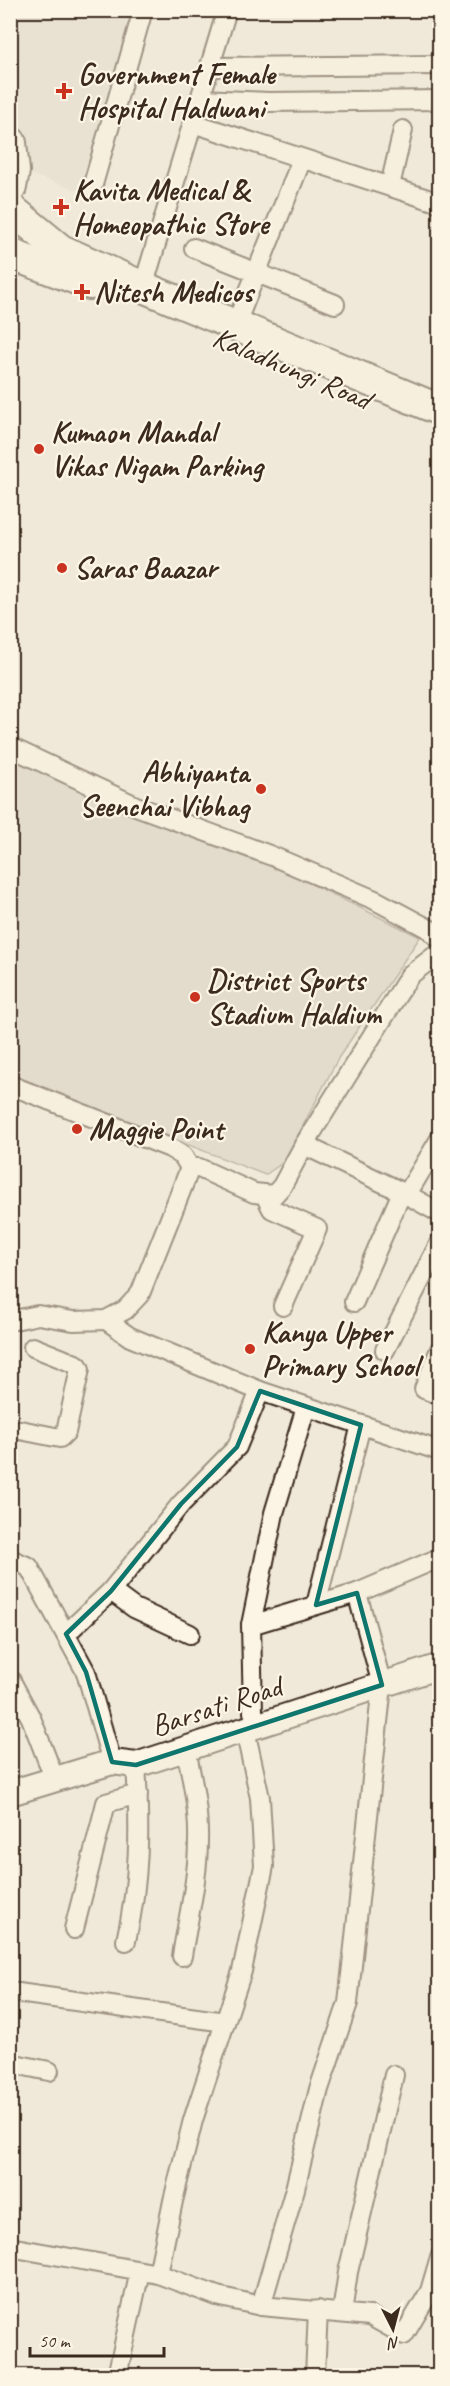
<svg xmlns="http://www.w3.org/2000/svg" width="450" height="2386" viewBox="0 0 450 2386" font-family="Caveat,sans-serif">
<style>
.built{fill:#e1d9c9}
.green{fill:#d2c9ba;stroke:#867a6c;stroke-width:1.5}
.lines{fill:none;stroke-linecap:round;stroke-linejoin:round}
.minor-casing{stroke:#3b2a1e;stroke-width:22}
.tertiary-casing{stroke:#3b2a1e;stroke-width:28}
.primary-casing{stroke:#3b2a1e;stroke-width:34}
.trunk-casing{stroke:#3b2a1e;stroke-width:36}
.minor{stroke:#fcf5e5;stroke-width:18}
.tertiary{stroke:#fcf5e5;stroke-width:24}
.primary{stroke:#fcf5e5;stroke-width:30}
.trunk{stroke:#fcf5e5;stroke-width:32}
.marked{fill:none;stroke:#0f766e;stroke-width:4.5;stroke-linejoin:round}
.poi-dot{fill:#c8321e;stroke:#fcf5e5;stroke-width:2}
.labels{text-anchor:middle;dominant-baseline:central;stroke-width:4.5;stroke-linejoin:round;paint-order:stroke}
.poi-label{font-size:30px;font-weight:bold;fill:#3b2a1e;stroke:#fcf5e5;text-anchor:start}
.street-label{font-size:30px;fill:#3b2a1e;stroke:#fcf5e5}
</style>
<rect width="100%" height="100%" fill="#f0e9d9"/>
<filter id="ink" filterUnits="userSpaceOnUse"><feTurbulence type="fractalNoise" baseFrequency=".0167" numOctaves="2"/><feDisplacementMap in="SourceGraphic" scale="12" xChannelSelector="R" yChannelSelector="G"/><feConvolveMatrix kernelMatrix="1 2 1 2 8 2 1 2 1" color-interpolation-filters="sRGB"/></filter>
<g filter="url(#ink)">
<path class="built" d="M10,11H138L83,192L32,175L11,79Z"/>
<path class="green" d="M10,756L121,810L182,830L285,871L420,937L339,1057L284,1162L265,1175L11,1075Z"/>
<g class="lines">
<defs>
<g id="minor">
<path d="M211,67L440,65"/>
<path d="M201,99L269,102L440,100"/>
<path d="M193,123L440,203"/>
<path d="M390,186L403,130"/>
<path d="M92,188L143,10"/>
<path d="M194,248L335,304"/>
<path d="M143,287L227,10"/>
<path d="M235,326L302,159"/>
<path d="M10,747L136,806L272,856L375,900L429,929L440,939"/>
<path d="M10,1085L170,1148L183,1156L190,1168"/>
<path d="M304,1145L402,1192L440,1213"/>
<path d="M407,1194L440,1139"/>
<path d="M265,1195L272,1209L317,1229L283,1306"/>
<path d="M354,1302L402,1192"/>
<path d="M106,1320L130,1337L260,1391L440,1451"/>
<path d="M10,1321L38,1315L73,1321L106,1320L125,1310L140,1294L190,1168H199L254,1193L274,1195L282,1186L304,1145L410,975L440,952"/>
<path d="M440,1349L424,1389L440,1395"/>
<path d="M385,1350L440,1242"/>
<path d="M10,1428L60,1438L66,1432L80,1369L78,1365L33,1347"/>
<path d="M10,1559L29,1567L86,1672L112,1762"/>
<path d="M111,1591L134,1608L190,1634"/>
<path d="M316,1605L361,1425"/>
<path d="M251,1625L274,1513L306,1407"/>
<path d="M66,1634L111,1591L181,1504L237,1447L260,1391"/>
<path d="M10,1679L31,1718L55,1780"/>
<path d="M258,1725L253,1712L251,1625L357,1593L439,1558"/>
<path d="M74,1929L106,1803L138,1794"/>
<path d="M126,1941C140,1879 140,1828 136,1765"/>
<path d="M182,1956C188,1918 198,1879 198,1841C199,1810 192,1779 186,1749"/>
<path d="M11,1992L225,2022"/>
<path d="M10,2063L49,2071"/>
<path d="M10,2247L158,2274L217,2296L261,2306L370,2316L404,2335L430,2291L440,2257"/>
<path d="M158,2274L173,2201L193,2120L242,1971L264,1866L260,1798L245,1730"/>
<path d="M261,2306L295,2189L319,2089L348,2003L382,1685L357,1593"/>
<path d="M342,2313L348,2272L394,2075"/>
<path d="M117,2376L140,2271"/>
<path d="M315,2376L318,2310"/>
</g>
<path id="tertiary" d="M10,1793L112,1762L136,1765L440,1666"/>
<g id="primary">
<path d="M10,208L61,250L143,287L440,410"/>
<path d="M10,254L90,284"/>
</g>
<path id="trunk" d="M10,143L13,171L10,187"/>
</defs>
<use href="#minor" class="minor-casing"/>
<use href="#tertiary" class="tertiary-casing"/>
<use href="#primary" class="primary-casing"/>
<use href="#trunk" class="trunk-casing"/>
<use href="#minor" class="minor"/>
<use href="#tertiary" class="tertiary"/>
<use href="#primary" class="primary"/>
<use href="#trunk" class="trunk"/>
</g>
</g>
<path d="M0 0H450V2386H0ZM260,1391L361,1425L316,1605L357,1593L382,1685L136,1765L112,1762L86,1672L66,1634L111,1591L181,1504L237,1447Z" fill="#f0e9d9" fill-opacity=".55" fill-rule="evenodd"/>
<path class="marked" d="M260,1391L361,1425L316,1605L357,1593L382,1685L136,1765L112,1762L86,1672L66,1634L111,1591L181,1504L237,1447Z"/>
<g class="poi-dot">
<path d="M61 82h6v6h6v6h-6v6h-6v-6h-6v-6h6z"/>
<path d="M58 198h6v6h6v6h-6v6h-6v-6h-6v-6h6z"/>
<path d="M79 283h6v6h6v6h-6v6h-6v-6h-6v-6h6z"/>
<circle cx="39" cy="449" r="6"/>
<circle cx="62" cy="568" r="6"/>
<circle cx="261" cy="789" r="6"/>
<circle cx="195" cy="997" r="6"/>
<circle cx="77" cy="1129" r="6"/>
<circle cx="250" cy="1349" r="6"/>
</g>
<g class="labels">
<g class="poi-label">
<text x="78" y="74">Government Female<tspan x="78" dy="34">Hospital Haldwani</tspan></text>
<text x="73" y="190">Kavita Medical &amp;<tspan x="73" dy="34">Homeopathic Store</tspan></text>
<text x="94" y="292">Nitesh Medicos</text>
<text x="51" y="432">Kumaon Mandal<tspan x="51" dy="34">Vikas Nigam Parking</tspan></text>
<text x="74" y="568">Saras Baazar</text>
<text x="249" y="772" text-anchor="end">Abhiyanta<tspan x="249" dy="34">Seenchai Vibhag</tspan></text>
<text x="207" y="980">District Sports<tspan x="207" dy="34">Stadium Haldium</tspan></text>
<text x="89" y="1129">Maggie Point</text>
<text x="262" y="1332">Kanya Upper<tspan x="262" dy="34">Primary School</tspan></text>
</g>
<g class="street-label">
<text transform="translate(292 368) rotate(23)">Kaladhungi Road</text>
<text transform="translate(216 1706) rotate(-18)">Barsati Road</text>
</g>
</g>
<rect width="450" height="2386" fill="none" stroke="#fcf5e5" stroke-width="36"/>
<rect x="18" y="18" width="414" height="2350" fill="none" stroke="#3b2a1e" stroke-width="2" filter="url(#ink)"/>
<g transform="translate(393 2329) rotate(174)" stroke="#fcf5e5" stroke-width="4.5" paint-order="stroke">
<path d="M0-4.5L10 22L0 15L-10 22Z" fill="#3b2a1e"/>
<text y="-9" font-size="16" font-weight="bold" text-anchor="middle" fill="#3b2a1e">N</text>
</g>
<path d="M30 2347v9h134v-9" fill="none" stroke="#3b2a1e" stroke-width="3"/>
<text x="39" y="2347" font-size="18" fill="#3b2a1e" stroke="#fcf5e5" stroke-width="4.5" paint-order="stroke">50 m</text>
</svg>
